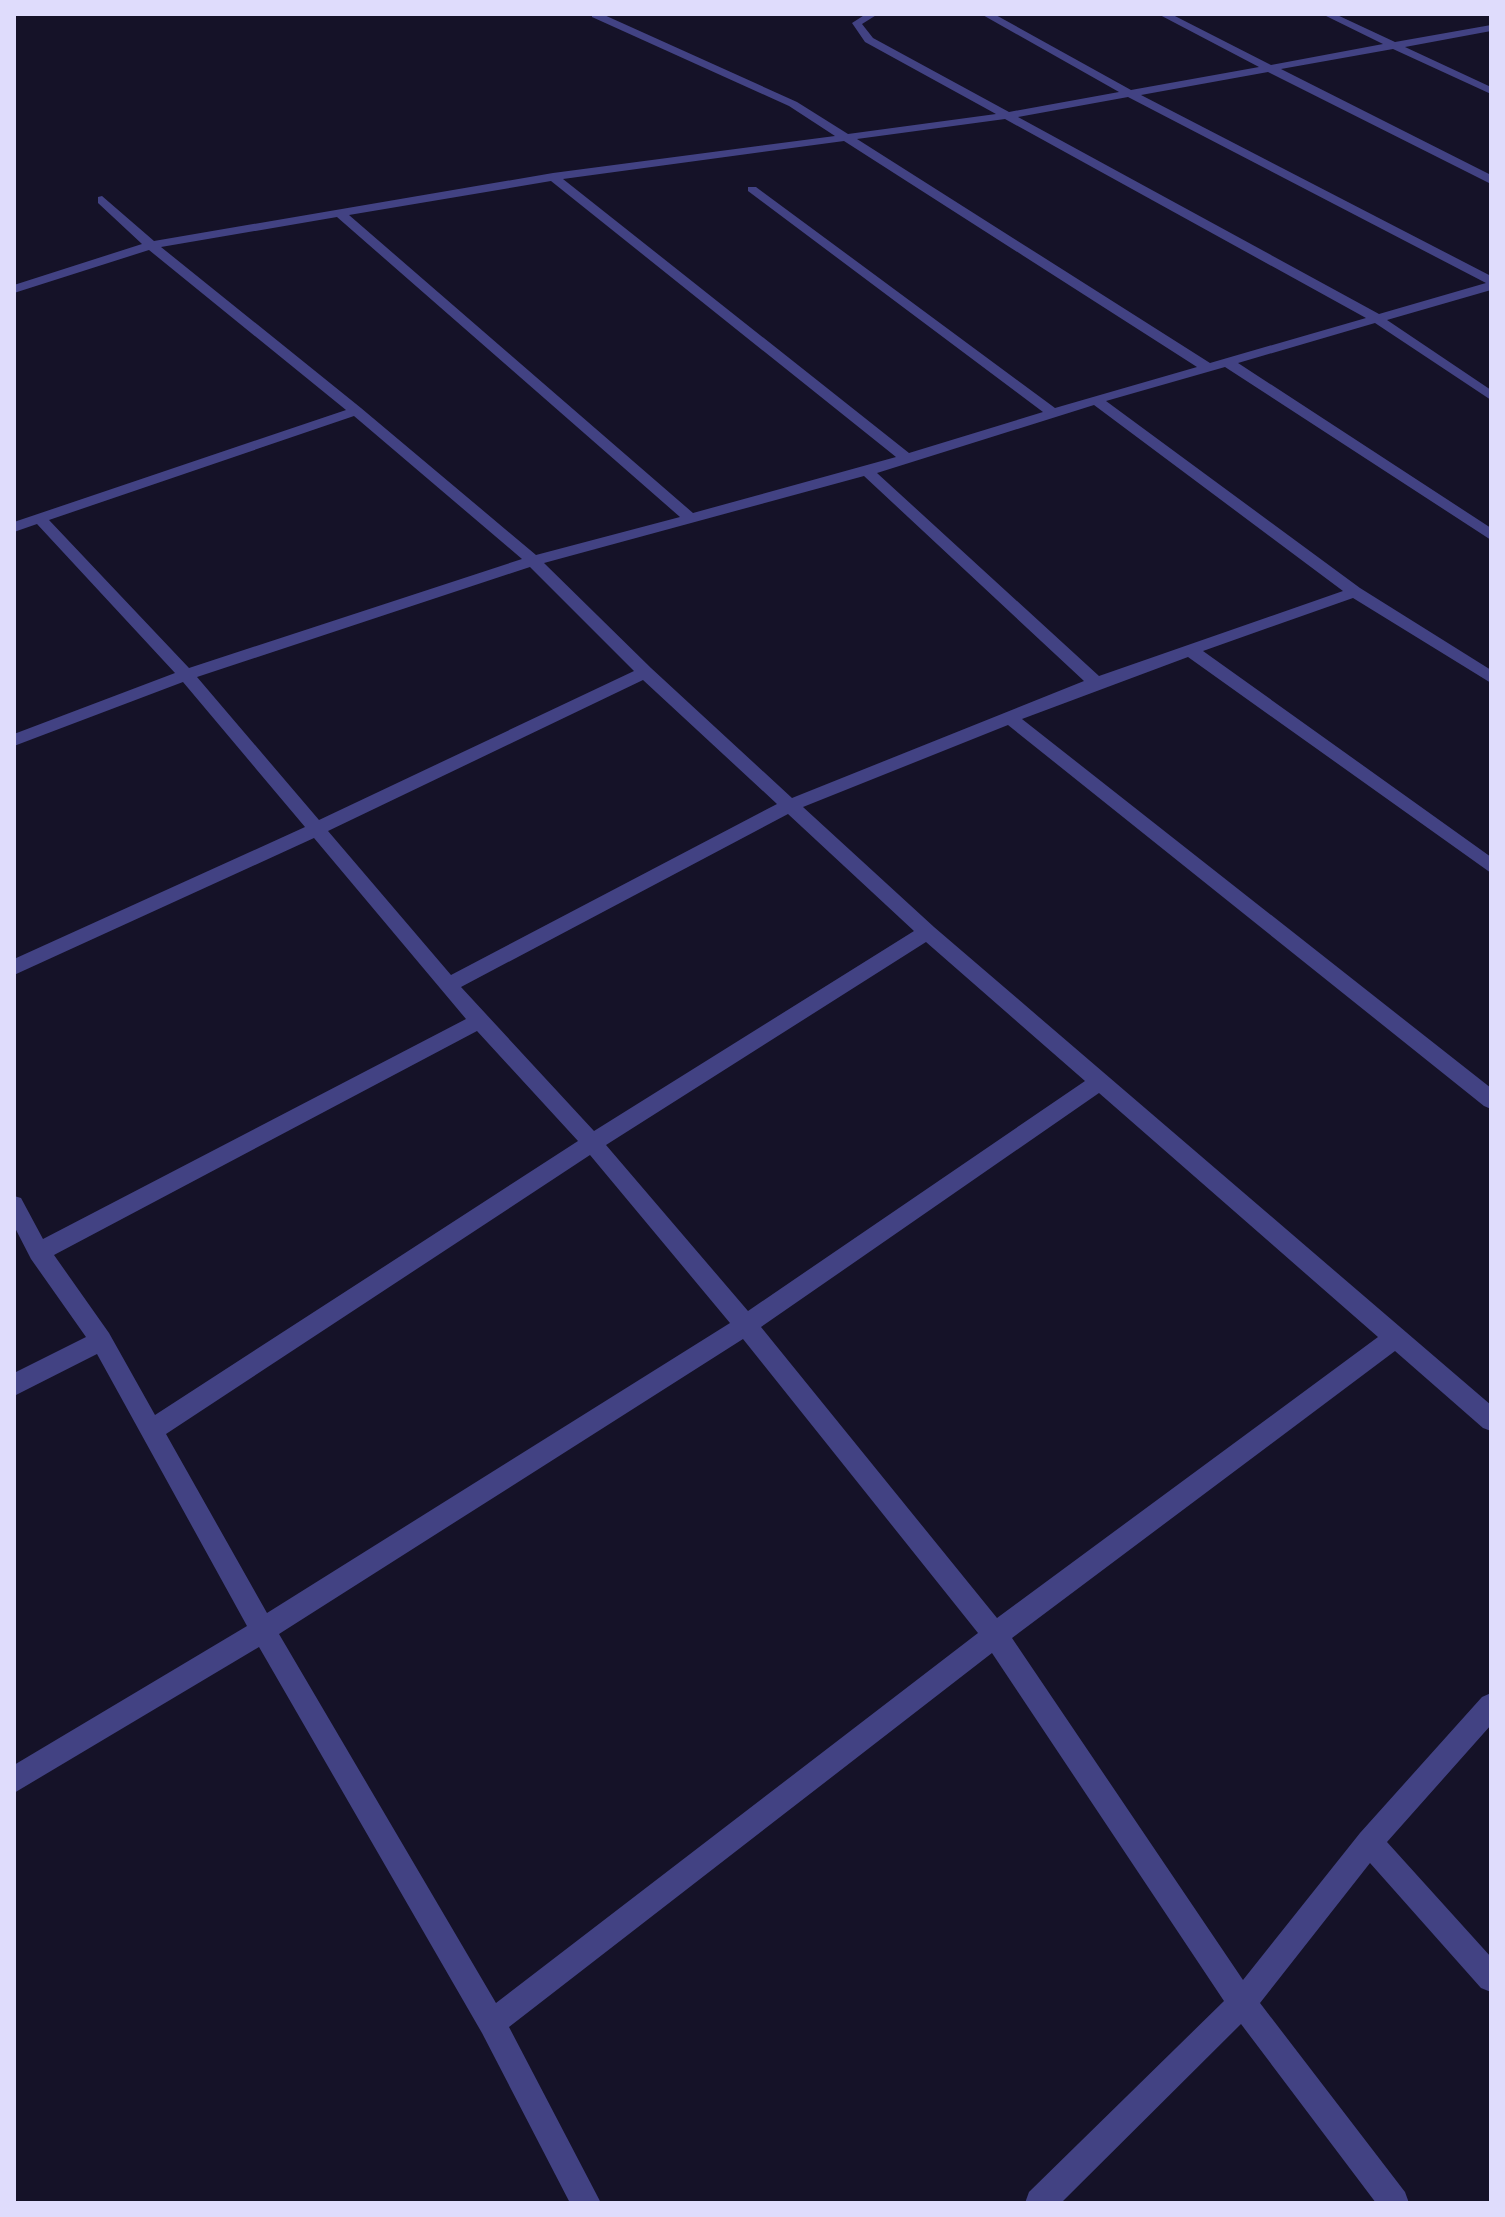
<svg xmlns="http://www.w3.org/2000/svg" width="1505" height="2217" viewBox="0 0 1505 2217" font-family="'Asap Condensed',sans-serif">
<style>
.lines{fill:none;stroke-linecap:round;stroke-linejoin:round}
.street{fill:#424283;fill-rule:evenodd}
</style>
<rect width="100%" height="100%" fill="#151228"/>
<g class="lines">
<path class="street" d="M592,14H602L797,102L848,134L996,114L865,42L852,23L866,14H878L862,24L873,38L1009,112L1119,92L981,14H994L1131,90L1259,67L1158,14H1171L1271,65L1383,44L1322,14H1335L1395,42L1491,25V31L1405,47L1491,87V94L1393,49L1281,69L1491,175V184L1268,72L1141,95L1491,276V290L1387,320L1491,390V400L1375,323L1238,363L1491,528V540L1225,367L1106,401L1360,588L1491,670V683L1353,598L1203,651L1491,857V873L1188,657L1022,719L1491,1088V1109L1484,1106L1008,725L803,807L934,927L1491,1405V1431L1483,1428L1395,1351L1012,1638L1243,1980L1360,1833L1482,1697L1491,1693V1725L1387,1842L1491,1957V1992L1481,1988L1370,1863L1260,2003L1405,2192L1409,2203H1376L1241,2024L1061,2203H1025L1029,2192L1224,2001L992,1653L509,2027L601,2203H570L482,2033L259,1647L14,1793V1765L247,1626L97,1354L14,1396V1373L86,1337L31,1259L14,1226V1196L21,1198L43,1239L466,1019L314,838L14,975V959L305,827L183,682L14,746V734L175,673L37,524L14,532V522L346,410L149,250L14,293V285L142,244L98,203V197L102,196L154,241L553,173L835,136L789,106L592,17ZM1128,97L1486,283L1379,314L1018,117ZM1005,119L1366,318L1210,363L857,139ZM844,141L1197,367L1055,408L756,187H748V191L1043,412L909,453L563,179ZM551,181L896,457L693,513L349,215ZM337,217L680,517L536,555L361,408L161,247ZM1094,405L1343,591L1099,676L877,473ZM354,416L522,559L189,668L49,520ZM864,476L1084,681L792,798L651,668L544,563ZM530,567L634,671L319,820L197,677ZM643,680L777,804L451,975L328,831ZM788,814L914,931L594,1131L461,987ZM926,942L1085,1081L748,1311L606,1145ZM477,1031L578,1141L155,1415L109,1333L54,1255ZM1099,1093L1378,1337L997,1618L761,1327ZM590,1155L730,1323L267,1613L166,1434ZM743,1339L978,1633L496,2003L279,1634Z"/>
</g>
<rect width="1505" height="2217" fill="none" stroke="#dfdcfc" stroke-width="32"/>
</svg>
